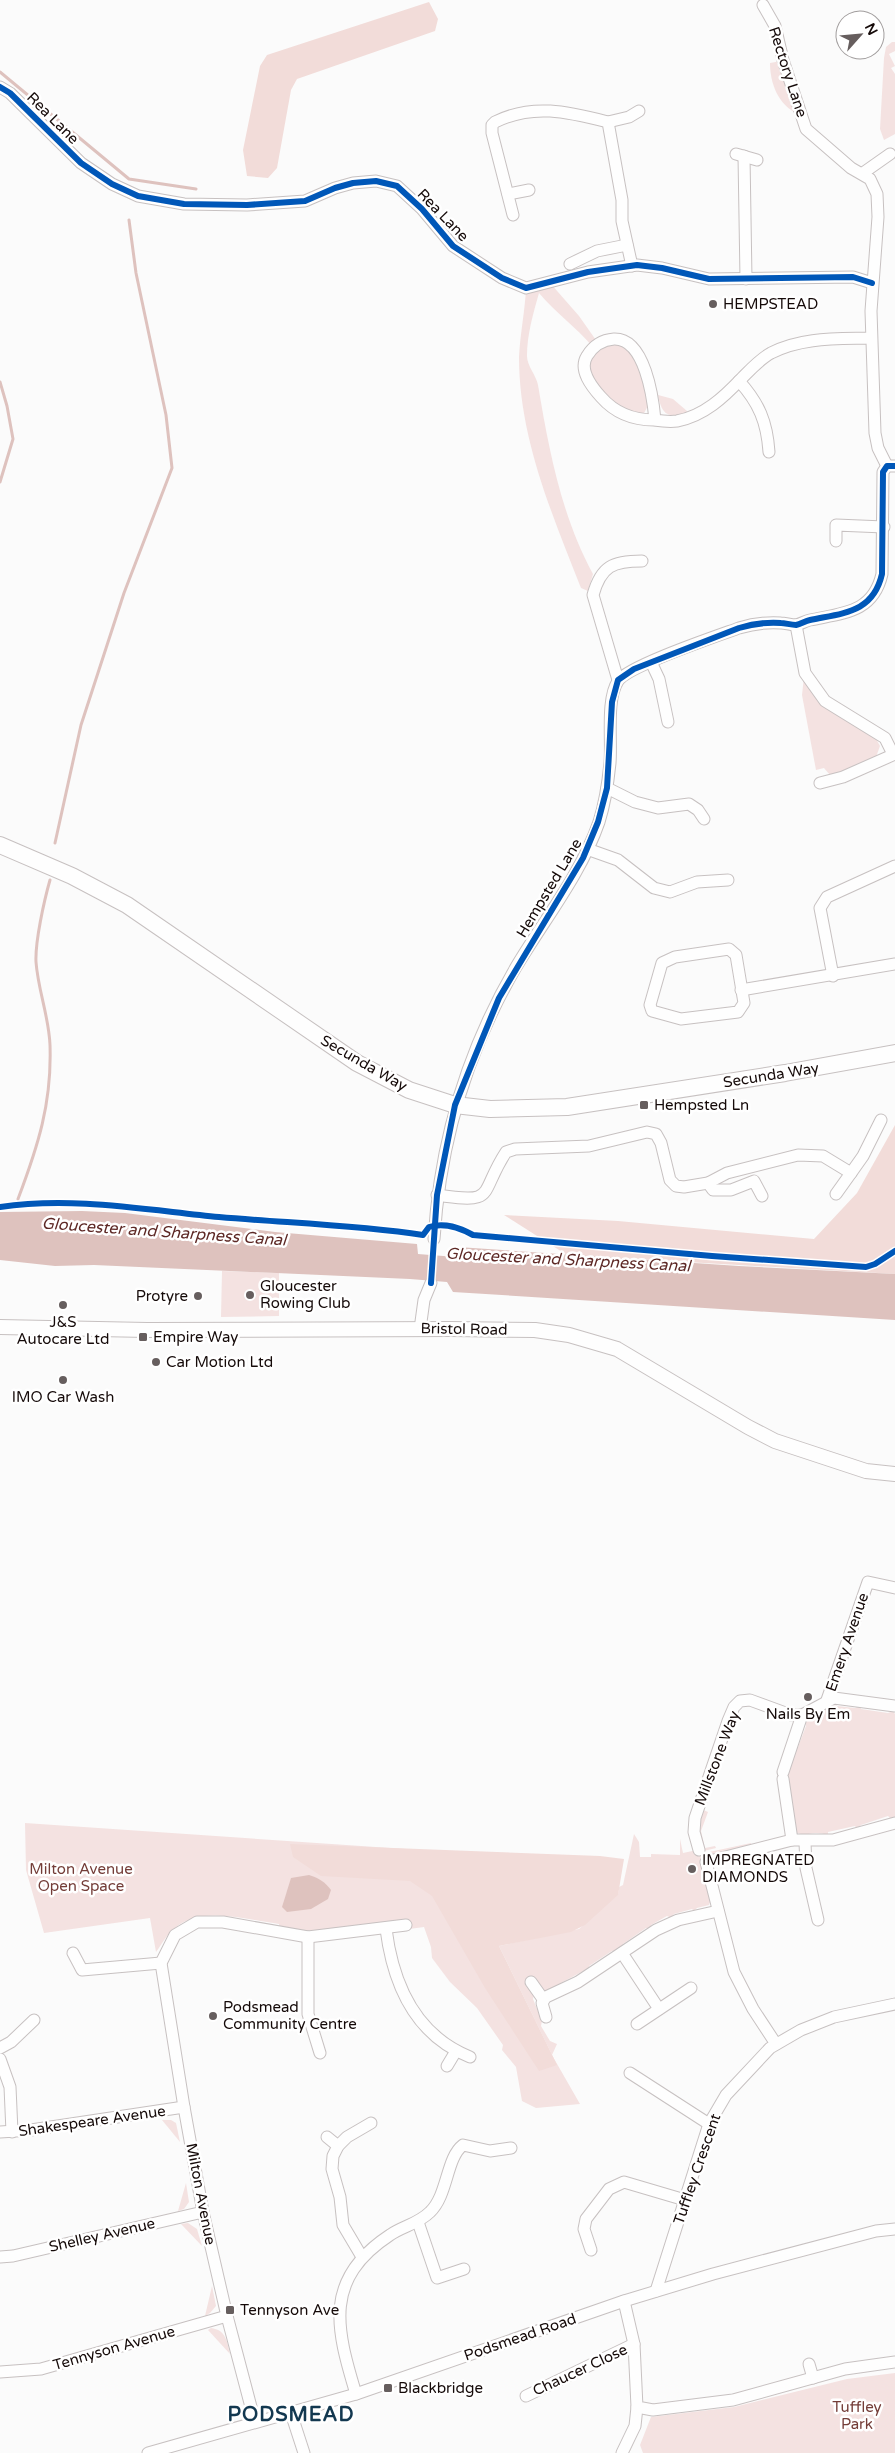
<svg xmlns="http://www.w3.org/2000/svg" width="895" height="2453" viewBox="0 0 895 2453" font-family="'Varela Round',sans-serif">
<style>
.green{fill:#f4e2e1}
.forest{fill:#f2dcd9}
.water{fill:#dec2be}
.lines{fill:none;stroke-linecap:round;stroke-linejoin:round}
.stream{stroke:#dec2be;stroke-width:3}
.minor-casing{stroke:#c7c1c1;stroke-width:13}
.tertiary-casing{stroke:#c7c1c1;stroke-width:16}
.primary-casing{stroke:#c7c1c1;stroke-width:18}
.minor{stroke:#fefefe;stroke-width:11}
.tertiary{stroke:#fefefe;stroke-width:14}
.primary{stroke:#fefefe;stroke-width:16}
.cycleway-casing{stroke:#fff;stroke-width:9}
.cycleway{stroke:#0057b8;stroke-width:6}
.poi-dot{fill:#665e5e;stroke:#fff;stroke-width:2}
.labels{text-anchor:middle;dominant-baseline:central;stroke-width:5;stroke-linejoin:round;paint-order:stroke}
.street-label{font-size:15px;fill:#150a09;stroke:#fff}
.poi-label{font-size:15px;fill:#150a09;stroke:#fff;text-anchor:start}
.park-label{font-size:15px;fill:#743d38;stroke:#fff}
.water-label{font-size:16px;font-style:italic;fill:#5d2825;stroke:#fff}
.district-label{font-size:20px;font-weight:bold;letter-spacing:1px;fill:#133850;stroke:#fff}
</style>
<rect width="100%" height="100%" fill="#fbfbfb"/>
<g class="green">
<path d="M892,42H895V51L889,54L895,66L891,68L895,74V134L884,140L880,129L884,58L886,47Z"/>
<path d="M781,61L798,114C778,105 770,83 770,63Z"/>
<path d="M551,284L579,316L598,343L604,339L632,347L653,396L640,421L624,414L585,374L593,347C576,327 555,312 539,293C533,314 527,335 527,356C527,366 536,375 538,385C549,450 561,515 593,574L588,591L581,588C552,514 519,438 519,357C520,334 525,311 526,288Z"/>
<path d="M658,395L673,399L687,411V415C668,417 662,416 658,395Z"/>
<path d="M804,677L875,737L880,746L876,757L841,774L830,775L824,768L816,770L802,695Z"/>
<path d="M222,1271L279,1273V1316L221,1317Z"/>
<path d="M832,1703H835L837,1706L855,1708L860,1706L861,1709L888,1713L893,1711L895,1714V1818L891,1819L888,1816L861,1825L857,1829L855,1826L828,1832V1835C819,1832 809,1832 802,1837L801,1834L794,1832L793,1828L796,1825L793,1811L790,1808L781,1774L795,1748L798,1747L806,1726L804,1720L829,1708L832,1706Z"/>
<path d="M701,1809L708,1812L701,1831L705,1848L715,1846L716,1848L700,1852V1854L751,1843V1846L701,1858L711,1899L709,1905L697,1908L694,1911L692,1909L674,1914L671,1918L667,1916L651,1925V1928H646L623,1944V1947L616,1952L612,1951L589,1966V1970H585L561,1983V1986L534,1995L533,1999L542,2021L541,2026L550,2041L557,2044L552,2055L499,1946L579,1929L618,1894L619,1887L623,1885L634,1834L639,1842L640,1857H651V1854L680,1855V1839L683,1853L702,1849L698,1831Z"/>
<path d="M25,1823L435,1851L580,2104L536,2108L522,2101L516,2067L502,2050L503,2045L477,2008L450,1982L432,1958L431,1947L424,1927L409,1929L340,1928L311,1931L279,1927V1924C248,1920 201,1905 175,1928C167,1934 162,1944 156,1952L150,1918L44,1933L26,1870Z"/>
<path d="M162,2120H171L176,2123L180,2142Z"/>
<path d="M186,2183L189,2202L184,2209L178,2211Z"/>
<path d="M188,2223L197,2229L202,2246L181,2224Z"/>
<path d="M212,2286L216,2306L210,2313L205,2316Z"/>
<path d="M211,2328C226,2330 227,2341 230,2354L208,2330Z"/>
<path d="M895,2373V2453H643L640,2445L651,2417L734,2407L847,2379Z"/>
</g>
<g class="forest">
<path d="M429,2L438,19L435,31L297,79L291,90L277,168L268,178L247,176L243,150L260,66L267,55Z"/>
<path d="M895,1125V1274L567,1255L504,1215L618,1221L814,1239L857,1193Z"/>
<path d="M290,1844L600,1856L624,1859L618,1895L585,1925L571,1932L499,1946L557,2065L539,2071L485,1988L432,1896L410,1881L321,1876L293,1857Z"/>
</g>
<g class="water">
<path d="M82,1211L125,1213L275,1232L417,1244L418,1254L456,1257L458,1247L739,1266L895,1274V1320L453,1292L447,1282L410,1279L94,1265L55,1266L0,1260V1212Z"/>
<path d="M309,1875C319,1878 325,1882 331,1890L328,1899L311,1909L287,1912L282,1907L291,1878Z"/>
</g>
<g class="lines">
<g class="stream">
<path d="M0,72L129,179L196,189"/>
<path d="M0,382L7,406L13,439L0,482"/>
<path d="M55,843L81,725L124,593L172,468L166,415L136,273L129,220"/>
<path d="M18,1199C38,1146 52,1103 50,1045C49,1017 38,990 36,962C35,942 44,901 50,880"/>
</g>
<defs>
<g id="minor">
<path d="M763,5L775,26L783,60L806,129L851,168L870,179L877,194L878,217L871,311L875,433L878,448L887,466"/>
<path d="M0,87L10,93L81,163L112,184L138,196L184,204L247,205L305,201L335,188L353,183L376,181L397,186L422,209L453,246L502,278L526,288L588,272L637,265L662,268L709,279L853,277L872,283"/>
<path d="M608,122L629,117L639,111"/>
<path d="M736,154L757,160"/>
<path d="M744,156L746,279"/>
<path d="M863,173L890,154"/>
<path d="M508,194L529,190"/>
<path d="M513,215L492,133V125L495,122C533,103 568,112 608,122L622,200V221L632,266"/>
<path d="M570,264L597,251L627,245"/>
<path d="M739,381C759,403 767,422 769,452"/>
<path d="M655,420C653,398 645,338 614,339C601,340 593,346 587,356C578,370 592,387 601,397C615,413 633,420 654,420C661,421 670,422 677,421C704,416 724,397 742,378C751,369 760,359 771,353C802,337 837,339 871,338"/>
<path d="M836,541V525L884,527"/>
<path d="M796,625L805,673L825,701L885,738L893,754"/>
<path d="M651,662L659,679L668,722"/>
<path d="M618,680L593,595C601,566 613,561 642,561"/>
<path d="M820,783L843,777L895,754"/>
<path d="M607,788L635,802L658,808L689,804L698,810L704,819"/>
<path d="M587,849L618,860L654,888L670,892L697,882L728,880"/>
<path d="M729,949L736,955L744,1003L738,1012L681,1019L652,1011L650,1005L662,963L675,957Z"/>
<path d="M833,976L820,908L827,897L895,866"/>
<path d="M741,990L895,964"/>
<path d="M708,1183L713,1190H731L754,1181L762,1196"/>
<path d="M836,1194L851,1173"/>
<path d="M437,1195C498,1204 478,1195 506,1152L515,1149L589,1146L647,1132L656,1134L661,1143L670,1180L676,1186L684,1187L708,1183L727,1173L798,1155L823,1156L851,1173L863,1156L881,1120"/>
<path d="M434,1239C440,1141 467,1051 516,967C544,920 581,874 599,822C605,803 608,783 610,763C612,740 606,699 618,681C628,666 717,636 739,628C752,624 766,622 781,623C785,623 791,625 796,625C801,624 805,621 810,620C843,613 873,613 882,574L883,472L887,466H895"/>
<path d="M420,1329L424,1300L431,1283"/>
<path d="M827,1700L868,1582L895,1588"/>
<path d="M783,1772L802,1715"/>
<path d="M783,1779L792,1840"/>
<path d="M805,1842L806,1868L818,1920"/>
<path d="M699,1850L694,1832L695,1818L728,1721L734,1707L740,1701L750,1700L791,1715H802L834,1698L895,1706"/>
<path d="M386,1929C393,1984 415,2035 470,2057"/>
<path d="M308,1937V2014L320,2053"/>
<path d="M73,1953L82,1970L161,1963"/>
<path d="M622,1953L659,2009"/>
<path d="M531,1982L543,1999"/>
<path d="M546,2017L542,2003L546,1997L578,1982L656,1930L678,1920L718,1911"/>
<path d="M637,2024L691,1988"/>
<path d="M776,2044L753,2009L734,1972L706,1862L792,1840H833L895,1823"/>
<path d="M0,2048L11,2042L34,2020"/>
<path d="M0,2059L10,2087L12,2132"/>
<path d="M447,2066L456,2051"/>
<path d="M630,2073L709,2124"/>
<path d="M0,2132L31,2130L184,2107"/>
<path d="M327,2137L338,2146"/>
<path d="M418,2222L437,2278L464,2269"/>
<path d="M591,2250L584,2229L586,2219L609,2189L624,2182L685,2200"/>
<path d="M0,2257L13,2256L203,2212"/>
<path d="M362,2257L343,2225L340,2197L332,2169L333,2156L338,2146L347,2137L371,2123"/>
<path d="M656,2291L709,2124L726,2095L770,2048L801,2030L834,2017L895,2004"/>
<path d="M624,2301L634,2344L637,2407L653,2410L733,2400L845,2369L895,2362"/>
<path d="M809,2364L813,2378"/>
<path d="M0,2372L41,2369L227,2316"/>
<path d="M356,2394C336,2328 323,2279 390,2235C403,2226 418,2224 430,2212C448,2195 446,2158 463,2145L490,2151L511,2148"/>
<path d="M526,2396L634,2344"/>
<path d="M291,2413L304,2453"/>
<path d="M255,2422L227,2316L203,2212L184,2107L161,1963L175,1935L197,1922H223L308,1937L406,1925"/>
<path d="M148,2453L356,2394L624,2301L713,2274L876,2231L895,2229"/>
<path d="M622,2453L635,2426L637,2407"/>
</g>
<path id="tertiary" d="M0,1327L147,1330L450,1329L535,1330L569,1335L617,1349L748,1427L775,1441L866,1471L895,1474"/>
<path id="primary" d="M0,845L72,876L127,905L357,1063L409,1090L455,1105L490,1109L567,1107L785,1073L895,1053"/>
</defs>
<use href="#minor" class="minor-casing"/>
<use href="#tertiary" class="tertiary-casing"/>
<use href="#primary" class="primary-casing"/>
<use href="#minor" class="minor"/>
<use href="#tertiary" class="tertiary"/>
<use href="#primary" class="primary"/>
<defs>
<g id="cycleway">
<path d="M0,87L10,93L81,163L112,184L138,196L184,204L247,205L305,201L335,188L353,183L376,181L397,186L422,209L453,246L502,278L526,288L588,272L637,265L662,268L709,279L853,277L872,283"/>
<path d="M0,1207C72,1196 147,1210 219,1217C287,1223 356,1225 423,1235L429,1227C445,1222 460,1228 473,1235L712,1256L866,1267L875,1264L895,1251"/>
<path d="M431,1283L437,1195L455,1105L499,998L583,858L598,822L607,788L612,702L618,680L634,669L739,628C752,624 766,622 781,623C785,623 791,625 796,625C801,624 805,621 810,620C843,613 873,613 882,574L883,472L887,466H895"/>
</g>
</defs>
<use href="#cycleway" class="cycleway-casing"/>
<use href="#cycleway" class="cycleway"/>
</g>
<g class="poi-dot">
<circle cx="713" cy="304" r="5"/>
<rect x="639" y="1100" width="10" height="10" rx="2.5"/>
<circle cx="250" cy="1295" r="5"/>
<circle cx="198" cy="1296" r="5"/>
<circle cx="63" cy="1305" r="5"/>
<rect x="138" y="1332" width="10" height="10" rx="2.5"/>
<circle cx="156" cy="1362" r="5"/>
<circle cx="63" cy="1380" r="5"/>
<circle cx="808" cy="1697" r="5"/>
<circle cx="692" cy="1869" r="5"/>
<circle cx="213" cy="2016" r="5"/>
<rect x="225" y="2305" width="10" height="10" rx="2.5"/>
<rect x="383" y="2383" width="10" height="10" rx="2.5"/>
</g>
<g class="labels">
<g class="street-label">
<text transform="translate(788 72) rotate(72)">Rectory Lane</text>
<text transform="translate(53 118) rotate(45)">Rea Lane</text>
<text transform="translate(443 215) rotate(46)">Rea Lane</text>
<text transform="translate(549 888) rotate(-59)">Hempsted Lane</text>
<text transform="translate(364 1063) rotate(30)">Secunda Way</text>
<text transform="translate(771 1075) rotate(-9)">Secunda Way</text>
<text transform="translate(464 1329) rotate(1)">Bristol Road</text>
<text transform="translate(847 1642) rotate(-71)">Emery Avenue</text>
<text transform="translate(717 1758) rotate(-69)">Millstone Way</text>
<text transform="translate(92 2121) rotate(-8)">Shakespeare Avenue</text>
<text transform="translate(697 2169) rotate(-71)">Tuffley Crescent</text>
<text transform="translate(201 2194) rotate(79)">Milton Avenue</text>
<text transform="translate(102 2235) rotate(-13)">Shelley Avenue</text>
<text transform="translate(520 2337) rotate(-19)">Podsmead Road</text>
<text transform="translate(114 2348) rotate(-16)">Tennyson Avenue</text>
<text transform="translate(580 2370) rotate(-25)">Chaucer Close</text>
</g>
<g class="poi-label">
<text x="723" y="304">HEMPSTEAD</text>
<text x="654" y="1105">Hempsted Ln</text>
<text x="260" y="1286">Gloucester<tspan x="260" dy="17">Rowing Club</tspan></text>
<text x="188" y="1296" text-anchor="end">Protyre</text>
<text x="63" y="1322" text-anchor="middle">J&amp;S<tspan x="63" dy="17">Autocare Ltd</tspan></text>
<text x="153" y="1337">Empire Way</text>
<text x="166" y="1362">Car Motion Ltd</text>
<text x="63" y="1397" text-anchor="middle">IMO Car Wash</text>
<text x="808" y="1714" text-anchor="middle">Nails By Em</text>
<text x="702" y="1860">IMPREGNATED<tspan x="702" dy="17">DIAMONDS</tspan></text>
<text x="223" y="2007">Podsmead<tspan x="223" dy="17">Community Centre</tspan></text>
<text x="240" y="2310">Tennyson Ave</text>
<text x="398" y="2388">Blackbridge</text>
</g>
<g class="park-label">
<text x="81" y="1869">Milton Avenue<tspan x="81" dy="17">Open Space</tspan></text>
<text x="857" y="2407">Tuffley<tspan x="857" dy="17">Park</tspan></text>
</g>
<g class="water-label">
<text transform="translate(164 1232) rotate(4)">Gloucester and Sharpness Canal</text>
<text transform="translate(568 1260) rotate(3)">Gloucester and Sharpness Canal</text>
</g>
<g class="district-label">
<text x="291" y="2415">PODSMEAD</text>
</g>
</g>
<g transform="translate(860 35) rotate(63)"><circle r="24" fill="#ffffff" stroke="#a19d9d"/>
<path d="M0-4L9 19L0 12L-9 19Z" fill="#665e5e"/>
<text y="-8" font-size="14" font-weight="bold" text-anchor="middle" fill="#150a09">N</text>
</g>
</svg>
